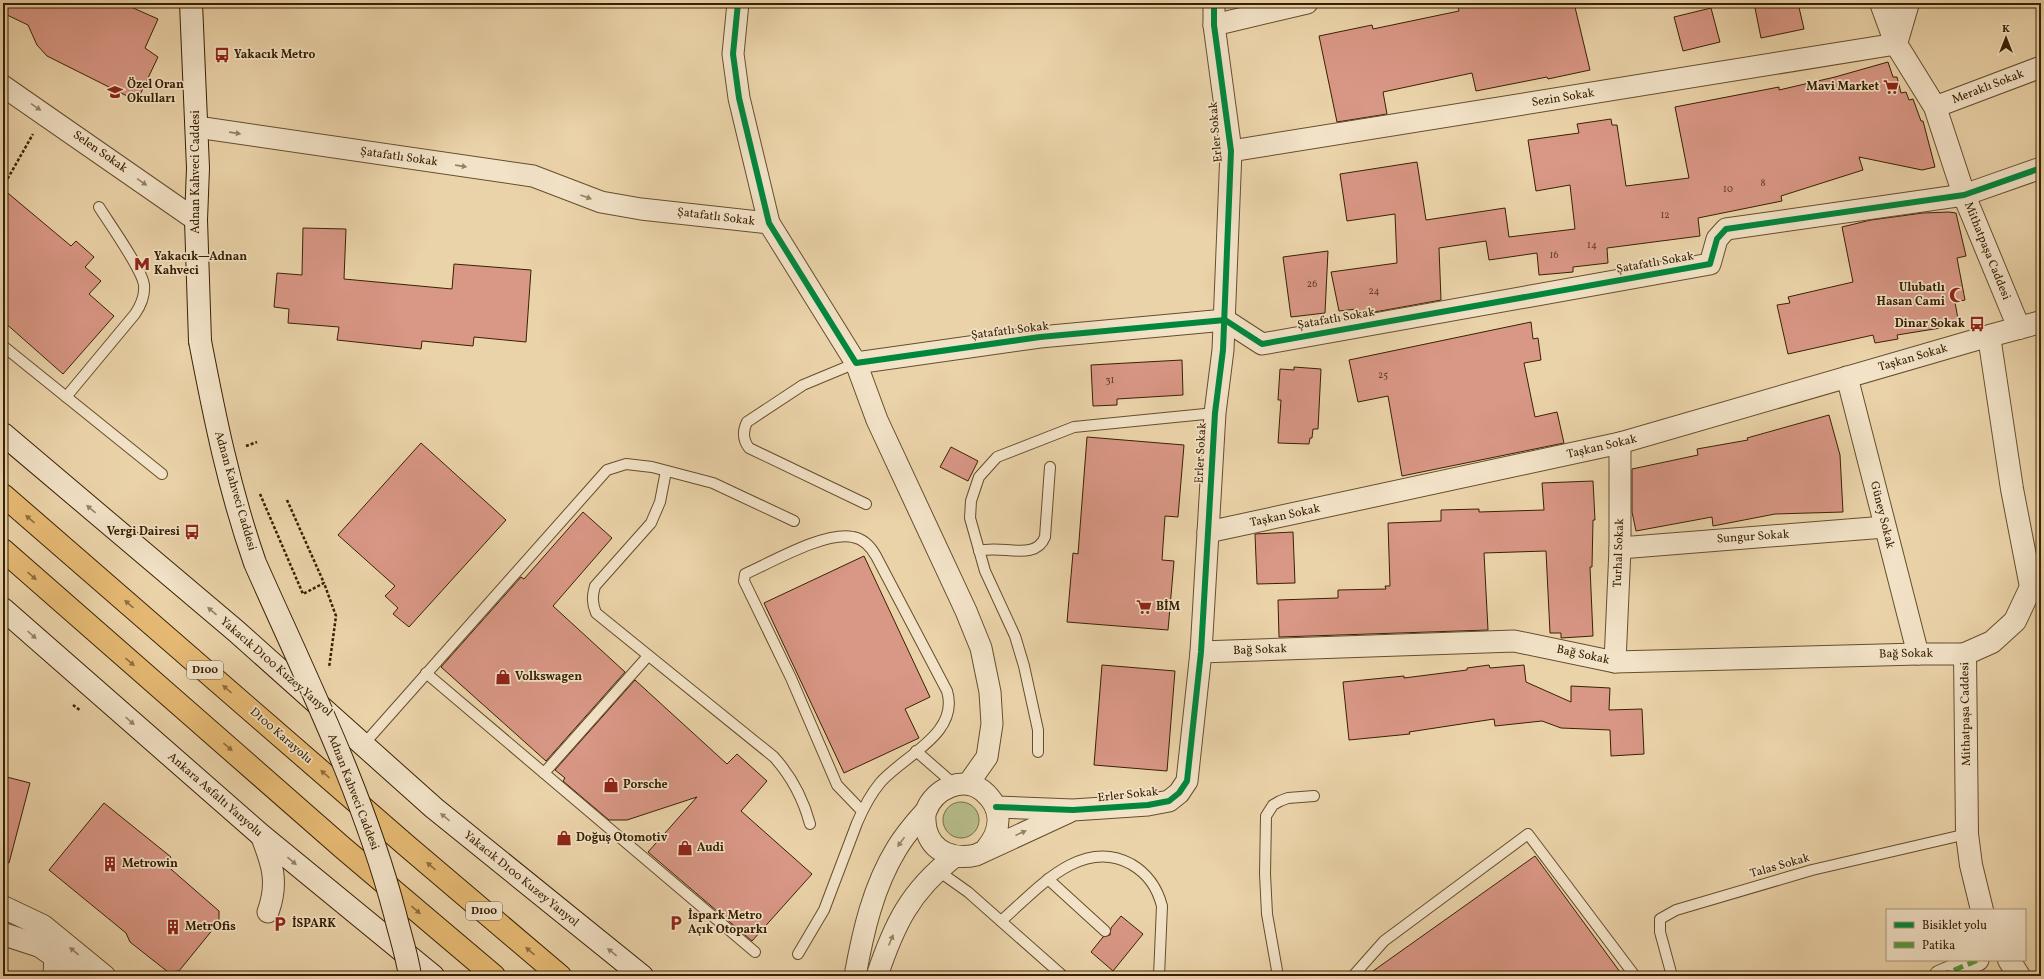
<svg xmlns="http://www.w3.org/2000/svg" width="2044" height="979" viewBox="0 0 2044 979" font-family="Vollkorn,serif">
<style>
.green{fill:#b6bc89;stroke:#776e46}
.building{fill:#d99785;stroke:#382103}
.lines{fill:none;stroke-linecap:round;stroke-linejoin:round}
.service-casing{stroke:#654e2c;stroke-width:12}
.minor-casing{stroke:#654e2c;stroke-width:23}
.tertiary-casing{stroke:#654e2c;stroke-width:24}
.secondary-casing{stroke:#382103;stroke-width:24}
.trunk-casing{stroke:#382103;stroke-width:24}
.path{stroke:#382103;stroke-width:2.5;stroke-dasharray:3 2;stroke-linecap:butt}
.service{stroke:#f2e2c7;stroke-width:10}
.minor{stroke:#f2e2c7;stroke-width:21}
.tertiary{stroke:#f2e2c7;stroke-width:22}
.secondary{stroke:#f2e2c7;stroke-width:22}
.trunk{stroke:#e6ba74;stroke-width:22}
.secondary-bridge-casing{stroke:#382103;stroke-width:24;stroke-linecap:butt}
.secondary-bridge{stroke:#f2e2c7;stroke-width:22}
.quiet{stroke:#529b39;stroke-width:5;stroke-dasharray:10 5;stroke-linecap:butt}
.cycleway-casing{stroke:#f2e2c7;stroke-width:8}
.cycleway{stroke:#00873e;stroke-width:6}
.oneway{fill:#958265}
.oneway2{fill:#8f6e3c}
.labels{text-anchor:middle;dominant-baseline:central;stroke-width:3.5;stroke-linejoin:round;paint-order:stroke}
.number-label{font-size:10px;fill:#603e24}
.shield{fill:#f2e2c7;stroke:#705b3e;stroke-width:1}
.shield-label{font-size:11px;font-weight:bold;fill:#382103}
.poi-label{font-size:12px;font-weight:bold;fill:#382103;stroke:#f2e2c7;text-anchor:start}
.street-label{font-size:12px;fill:#382103;stroke:#f2e2c7}
</style>
<rect width="100%" height="100%" fill="#ebd3a9"/>
<filter id="stains"><feTurbulence type="fractalNoise" baseFrequency=".005" numOctaves="4"/><feColorMatrix values="0 0 0 0 .2 0 0 0 0 .09 0 0 0 0 .02 0 0 0 .5 -.17"/></filter>
<radialGradient id="worn" r=".72"><stop offset=".6" stop-color="#630" stop-opacity="0"/><stop offset="1" stop-color="#630" stop-opacity=".3"/></radialGradient>
<circle class="green" cx="961" cy="820" r="18"/>
<g class="building">
<path d="M3,3H122L158,19L145,48L158,57L137,101L47,56L37,45L28,25L3,13Z"/>
<path d="M1457,3H1574L1590,70L1548,79L1547,77L1476,91L1472,73L1383,92L1387,114L1337,122L1319,36L1372,25L1373,29L1459,11Z"/>
<path d="M1754,3H1798L1804,29L1761,38Z"/>
<path d="M1711,8L1720,42L1683,51L1674,17Z"/>
<path d="M1888,62L1893,77H1897L1901,93L1906,92L1909,100L1913,99L1921,121H1923L1935,167L1922,170L1859,157L1863,170L1781,196L1782,201L1698,218L1700,236L1607,248L1608,263L1573,267V272L1539,275L1537,253L1489,260L1486,241L1439,248L1441,300L1358,315L1357,309L1339,311L1331,272L1397,263L1395,214L1347,221L1340,174L1417,162L1426,220L1505,208L1509,237L1575,229L1570,185L1536,191L1528,140L1579,133L1577,124L1611,119L1612,125H1617L1626,186L1689,178L1675,107L1779,87V90L1835,77Z"/>
<path d="M3,189L71,246L76,241L94,257L85,267L101,281L89,294L114,316L63,374L3,321Z"/>
<path d="M1949,212L1956,213L1966,256L1957,258L1965,300L1955,302L1959,325L1897,335L1898,339L1875,343L1873,335L1788,354L1777,305L1790,303L1788,297L1853,282L1842,227L1871,220L1923,213Z"/>
<path d="M303,228L346,229L344,279L452,289L454,264L531,270L526,342L474,337L473,346L422,341L421,349L337,340L339,327L288,323L289,309L274,307L277,273L302,275Z"/>
<path d="M1328,251L1325,313L1291,317L1283,257Z"/>
<path d="M1531,322L1533,339L1538,338L1541,360L1524,363L1535,417L1557,412L1564,443L1402,476L1388,396L1358,402L1349,360Z"/>
<path d="M1182,360L1183,395L1117,399V405L1093,406L1091,365Z"/>
<path d="M1294,367L1321,369L1318,429H1313L1312,438H1310L1309,444L1278,443L1281,400H1278L1280,369L1294,370Z"/>
<path d="M1829,415L1840,455L1843,512L1775,514L1713,526L1712,517L1636,531L1632,512V469L1698,455L1697,449L1748,440L1747,438Z"/>
<path d="M1087,437L1184,445L1178,517L1165,516L1162,560L1174,561L1168,630L1067,622L1073,553L1078,554Z"/>
<path d="M421,443L506,520L409,627L393,614L398,608L385,596L395,586L338,535Z"/>
<path d="M951,447L978,461L968,481L940,467Z"/>
<path d="M1593,481L1595,520H1593L1592,567H1590L1593,636L1561,638V633H1550L1546,551L1484,553L1488,630L1279,637L1278,600L1338,598V590L1386,589L1385,586H1390L1388,523L1441,521V510L1479,509V512L1544,510L1542,483Z"/>
<path d="M583,512L612,538L553,606L625,672L546,761L441,667L521,577L524,579Z"/>
<path d="M1293,532L1295,583L1257,584L1255,534Z"/>
<path d="M864,556L930,697L905,709L919,738L844,773L764,603Z"/>
<path d="M1102,665L1175,671L1167,771L1094,765Z"/>
<path d="M1489,665L1490,668L1524,665L1526,682L1571,702V686L1610,688L1609,710L1642,709L1644,754L1611,756L1610,730L1561,728L1542,721L1495,726L1494,719L1409,732L1410,734L1349,740L1343,682L1404,676V678L1467,670V668Z"/>
<path d="M635,680L727,764L737,754L767,781L741,811L812,874L752,941L648,852L697,797L627,820H609L563,781L565,778L555,770Z"/>
<path d="M3,776L30,783L9,863L3,862Z"/>
<path d="M104,803L171,857L165,864L219,911V919L218,923L179,971L168,972L130,942L126,933L49,870Z"/>
<path d="M1535,856L1623,976H1366Z"/>
<path d="M1121,916L1143,934L1113,971L1091,952L1103,937L1110,935L1111,928Z"/>
</g>
<g class="lines">
<defs>
<g id="service">
<path d="M3,346L162,474"/>
<path d="M856,363L803,385L747,422C742,432 743,440 749,448L866,504"/>
<path d="M66,397L135,314C141,305 145,295 144,285C142,269 109,223 99,207"/>
<path d="M666,471L660,502L651,523L595,586C592,596 592,603 596,613L774,757C792,777 803,798 810,824"/>
<path d="M979,551C1002,544 1035,562 1045,537L1050,467"/>
<path d="M426,673L755,952"/>
<path d="M364,744L607,470L626,464L652,467L713,483L794,521"/>
<path d="M916,751L955,785"/>
<path d="M1038,752V730L1024,666L1015,636L985,571L970,518L971,501L979,477L997,457L1074,427L1215,413"/>
<path d="M544,773L648,656"/>
<path d="M937,870L968,892L1063,976"/>
<path d="M1048,879L1105,931"/>
<path d="M1001,921C1035,892 1080,836 1131,864C1148,874 1157,887 1162,906L1159,976"/>
<path d="M798,954L824,910L857,823C863,809 870,795 880,783C903,756 960,734 947,691L876,556C871,547 864,539 853,537C825,531 772,562 745,574L744,581L791,678L837,785L862,811"/>
<path d="M1278,976L1267,914L1265,874L1266,816L1273,805L1280,801L1288,798L1314,796"/>
<path d="M1353,976L1384,941L1528,834L1635,976"/>
<path d="M1672,976L1660,932V919L1676,910L1812,870L1967,834"/>
</g>
<g id="minor">
<path d="M738,3L733,54L739,98L769,223L856,363L1040,337L1225,320L1262,344L1710,264L1717,239L1726,229L1964,195L2041,168"/>
<path d="M1214,25L1307,3"/>
<path d="M3,86L196,220"/>
<path d="M1935,107L2041,67"/>
<path d="M197,127L533,176L601,202L641,209L769,223"/>
<path d="M1231,151L1896,44"/>
<path d="M856,363L877,420L966,611L981,648L990,692L992,724L987,757L968,784"/>
<path d="M1847,377L1918,654"/>
<path d="M1208,532L1620,443L1989,336"/>
<path d="M1620,548L1885,527"/>
<path d="M1201,652L1514,641L1615,662L1918,654H1965"/>
<path d="M1615,662L1620,548V443"/>
<path d="M996,807L1073,810L1148,805L1169,801L1179,793L1187,781L1201,652L1215,413L1223,350L1231,151L1214,25V3"/>
<path d="M261,835C272,863 279,882 268,912"/>
<path d="M986,849C1002,830 1003,808 983,791C963,775 934,789 926,811C924,816 925,823 926,829C932,853 955,860 976,855L1069,812"/>
<path d="M54,976L55,955"/>
<path d="M855,976C863,932 873,887 897,848C905,835 915,823 925,812"/>
<path d="M877,976C894,925 910,891 954,857"/>
<path d="M1940,976L1978,960"/>
</g>
<g id="tertiary">
<path d="M1881,3L1896,44L1935,107L1964,195L2019,328"/>
<path d="M1896,44L1908,3"/>
<path d="M3,907L43,926L104,976"/>
<path d="M1982,910L1971,865L1967,834L1965,654L1992,642L2015,621L2031,587L2012,489L1989,336L2041,322"/>
<path d="M3,934L40,946L82,976"/>
<path d="M2009,960L2019,976"/>
</g>
<g id="secondary">
<path d="M191,3L198,168L196,220L200,341"/>
<path d="M3,434L236,631L434,808L642,976"/>
<path d="M3,609L261,835L433,976"/>
</g>
<g id="trunk">
<path d="M3,495L407,846L560,976"/>
<path d="M3,550L343,848L494,976"/>
</g>
</defs>
<use href="#service" class="service-casing"/>
<use href="#minor" class="minor-casing"/>
<use href="#tertiary" class="tertiary-casing"/>
<use href="#secondary" class="secondary-casing"/>
<use href="#trunk" class="trunk-casing"/>
<g class="path">
<path d="M3,175L8,178L33,134"/>
<path d="M246,446L257,442"/>
<path d="M260,494L303,594L324,583L336,616L329,668"/>
<path d="M287,500L324,583"/>
<path d="M73,705L81,711"/>
</g>
<use href="#service" class="service"/>
<use href="#minor" class="minor"/>
<use href="#tertiary" class="tertiary"/>
<use href="#secondary" class="secondary"/>
<use href="#trunk" class="trunk"/>
<defs>
<path id="secondary-bridge" d="M200,341C215,419 229,488 255,563C306,678 363,792 395,914C400,935 407,955 410,976"/>
</defs>
<use href="#secondary-bridge" class="secondary-bridge-casing"/>
<use href="#secondary-bridge" class="secondary-bridge"/>
<path class="quiet" d="M1940,976L1978,960"/>
<defs>
<g id="cycleway">
<path d="M738,3L733,54L739,98L769,223L856,363L1040,337L1225,320L1262,344L1710,264L1717,239L1726,229L1964,195L2041,168"/>
<path d="M996,807L1073,810L1148,805L1169,801L1179,793L1187,781L1201,652L1215,413L1223,350L1231,151L1214,25V3"/>
</g>
</defs>
<use href="#cycleway" class="cycleway-casing"/>
<use href="#cycleway" class="cycleway"/>
</g>
<defs><path id="oneway-solid" d="M-6-.8H1V-3.2L6.5 0L1 3.2V.8H-6Z"/></defs>
<g class="oneway">
<use href="#oneway-solid" transform="translate(36 107) rotate(34)"/>
<use href="#oneway-solid" transform="translate(235 133) rotate(8)"/>
<use href="#oneway-solid" transform="translate(461 166) rotate(8)"/>
<use href="#oneway-solid" transform="translate(142 182) rotate(35)"/>
<use href="#oneway-solid" transform="translate(586 197) rotate(20)"/>
<use href="#oneway-solid" transform="translate(91 509) rotate(-140)"/>
<use href="#oneway-solid" transform="translate(212 611) rotate(-140)"/>
<use href="#oneway-solid" transform="translate(32 635) rotate(42)"/>
<use href="#oneway-solid" transform="translate(130 721) rotate(42)"/>
<use href="#oneway-solid" transform="translate(445 817) rotate(-141)"/>
<use href="#oneway-solid" transform="translate(1021 833) rotate(-24)"/>
<use href="#oneway-solid" transform="translate(901 842) rotate(126)"/>
<use href="#oneway-solid" transform="translate(292 861) rotate(40)"/>
<use href="#oneway-solid" transform="translate(891 940) rotate(-67)"/>
<use href="#oneway-solid" transform="translate(74 951) rotate(-141)"/>
<use href="#oneway-solid" transform="translate(612 952) rotate(-141)"/>
</g>
<g class="oneway2">
<use href="#oneway-solid" transform="translate(30 519) rotate(-139)"/>
<use href="#oneway-solid" transform="translate(32 576) rotate(41)"/>
<use href="#oneway-solid" transform="translate(129 604) rotate(-139)"/>
<use href="#oneway-solid" transform="translate(130 662) rotate(41)"/>
<use href="#oneway-solid" transform="translate(227 689) rotate(-139)"/>
<use href="#oneway-solid" transform="translate(228 747) rotate(41)"/>
<use href="#oneway-solid" transform="translate(325 774) rotate(-139)"/>
<use href="#oneway-solid" transform="translate(431 866) rotate(-140)"/>
<use href="#oneway-solid" transform="translate(416 910) rotate(40)"/>
<use href="#oneway-solid" transform="translate(530 951) rotate(-140)"/>
</g>
<defs>
<symbol id="bus-bare" viewBox="-9 -9 18 18"><path d="M-5-6H5V4H4V6H2V4H-2V6H-4V4H-5ZM-3.5-4V0h7V-4ZM-3.5 1.2v1.5H-2V1.2ZM2 1.2v1.5H3.5V1.2Z" fill="#8f2418" stroke="#f2e2c7" stroke-width="2.5" paint-order="stroke"/></symbol>
<symbol id="supermarket-bare" viewBox="-9 -9 18 18"><path d="M-6-5.5h2.5l.6 2H6L4.5 2H-2.5L-4.4-4H-6ZM-1.5 3.2a1.3 1.3 0 1 0 .1 0ZM3 3.2a1.3 1.3 0 1 0 .1 0Z" fill="#8f2418" stroke="#f2e2c7" stroke-width="2.5" paint-order="stroke"/></symbol>
<symbol id="school-bare" viewBox="-9 -9 18 18"><path d="M0-5L7-2L0 1L-7-2ZM-4 1L0 2.5L4 1V4Q0 6-4 4Z" fill="#8f2418" stroke="#f2e2c7" stroke-width="2.5" paint-order="stroke"/></symbol>
<symbol id="metro-bare" viewBox="-9 -9 18 18"><path d="M-5.5 5V-5H-3L0 0L3-5H5.5V5H3V-.5L0 4L-3-.5V5Z" fill="#8f2418" stroke="#f2e2c7" stroke-width="2.5" paint-order="stroke"/></symbol>
<symbol id="mosque-bare" viewBox="-9 -9 18 18"><path d="M3.5-4.9A6 6 0 1 0 3.5 4.9A5 5 0 1 1 3.5-4.9Z" fill="#8f2418" stroke="#f2e2c7" stroke-width="2.5" paint-order="stroke"/></symbol>
<symbol id="shop-bare" viewBox="-9 -9 18 18"><path d="M-5-2.5h2.3a2.7 3.5 0 0 1 5.4 0H5L5.5 6h-11ZM-1.5-2.5h3a1.5 2.3 0 0 0-3 0Z" fill="#8f2418" stroke="#f2e2c7" stroke-width="2.5" paint-order="stroke"/></symbol>
<symbol id="building-bare" viewBox="-9 -9 18 18"><path d="M-4-6H4V6H1V3H-1V6H-4ZM-2.5-4.3h1.7v1.8h-1.7ZM.8-4.3h1.7v1.8H.8ZM-2.5-1h1.7V.8h-1.7ZM.8-1h1.7V.8H.8Z" fill="#8f2418" stroke="#f2e2c7" stroke-width="2.5" paint-order="stroke"/></symbol>
<symbol id="parking-bare" viewBox="-9 -9 18 18"><path d="M-3.5-5.5H1a3.5 3.5 0 0 1 0 7H-1V5.5H-3.5ZM-1-3.4V-.6H.8a1.4 1.4 0 0 0 0-2.8Z" fill="#8f2418" stroke="#f2e2c7" stroke-width="2.5" paint-order="stroke"/></symbol>
</defs>
<g fill-rule="evenodd">
<use href="#bus-bare" x="211" y="44" width="22" height="22"/>
<use href="#supermarket-bare" x="1880" y="76" width="22" height="22"/>
<use href="#school-bare" x="104" y="81" width="22" height="22"/>
<use href="#metro-bare" x="131" y="253" width="22" height="22"/>
<use href="#mosque-bare" x="1946" y="284" width="22" height="22"/>
<use href="#bus-bare" x="1966" y="313" width="22" height="22"/>
<use href="#bus-bare" x="181" y="521" width="22" height="22"/>
<use href="#supermarket-bare" x="1133" y="596" width="22" height="22"/>
<use href="#shop-bare" x="492" y="666" width="22" height="22"/>
<use href="#shop-bare" x="600" y="774" width="22" height="22"/>
<use href="#shop-bare" x="553" y="827" width="22" height="22"/>
<use href="#shop-bare" x="674" y="837" width="22" height="22"/>
<use href="#building-bare" x="99" y="853" width="22" height="22"/>
<use href="#parking-bare" x="665" y="912" width="22" height="22"/>
<use href="#parking-bare" x="269" y="913" width="22" height="22"/>
<use href="#building-bare" x="162" y="916" width="22" height="22"/>
</g>
<g class="labels">
<g class="number-label">
<text x="1763" y="183">8</text>
<text x="1728" y="189">10</text>
<text x="1665" y="215">12</text>
<text x="1592" y="245">14</text>
<text x="1554" y="255">16</text>
<text x="1312" y="284">26</text>
<text x="1374" y="291">24</text>
<text x="1383" y="375">25</text>
<text x="1110" y="380">31</text>
</g>
<g class="shield">
<rect x="187" y="661" width="36" height="18" rx="3"/>
<rect x="466" y="902" width="36" height="18" rx="3"/>
</g>
<g class="shield-label">
<text x="205" y="670">D100</text>
<text x="484" y="911">D100</text>
</g>
<g class="poi-label">
<text x="234" y="55">Yakacık Metro</text>
<text x="127" y="85">Özel Oran<tspan x="127" dy="14">Okulları</tspan></text>
<text x="1879" y="87" text-anchor="end">Mavi Market</text>
<text x="154" y="257">Yakacık—Adnan<tspan x="154" dy="14">Kahveci</tspan></text>
<text x="1945" y="288" text-anchor="end">Ulubatlı<tspan x="1945" dy="14">Hasan Cami</tspan></text>
<text x="1965" y="324" text-anchor="end">Di̇nar Sokak</text>
<text x="180" y="532" text-anchor="end">Vergi Dairesi</text>
<text x="1156" y="607">BİM</text>
<text x="515" y="677">Volkswagen</text>
<text x="623" y="785">Porsche</text>
<text x="576" y="838">Doğuş Otomotiv</text>
<text x="697" y="848">Audi</text>
<text x="122" y="864">Metrowin</text>
<text x="688" y="916">İspark Metro<tspan x="688" dy="14">Açık Otoparkı</tspan></text>
<text x="292" y="924">İSPARK</text>
<text x="185" y="927">MetrOfis</text>
</g>
<g class="street-label">
<text transform="translate(1988 87) rotate(-21)">Meraklı Sokak</text>
<text transform="translate(1563 98) rotate(-9)">Sezin Sokak</text>
<text transform="translate(1216 132) rotate(-95)">Erler Sokak</text>
<text transform="translate(100 152) rotate(35)">Selen Sokak</text>
<text transform="translate(399 157) rotate(8)">Şatafatlı Sokak</text>
<text transform="translate(196 172) rotate(-90)">Adnan Kahveci Caddesi</text>
<text transform="translate(716 217) rotate(7)">Şatafatlı Sokak</text>
<text transform="translate(1987 251) rotate(68)">Mithatpaşa Caddesi</text>
<text transform="translate(1655 263) rotate(-10)">Şatafatlı Sokak</text>
<text transform="translate(1336 319) rotate(-10)">Şatafatlı Sokak</text>
<text transform="translate(1010 331) rotate(-7)">Şatafatlı Sokak</text>
<text transform="translate(1913 358) rotate(-16)">Taşkan Sokak</text>
<text transform="translate(1602 447) rotate(-13)">Taşkan Sokak</text>
<text transform="translate(1201 453) rotate(-87)">Erler Sokak</text>
<text transform="translate(235 491) rotate(74)">Adnan Kahveci Caddesi</text>
<text transform="translate(1882 515) rotate(76)">Güney Sokak</text>
<text transform="translate(1285 516) rotate(-12)">Taşkan Sokak</text>
<text transform="translate(1753 537) rotate(-4)">Sungur Sokak</text>
<text transform="translate(1619 553) rotate(-88)">Turhal Sokak</text>
<text transform="translate(1260 650) rotate(-2)">Bağ Sokak</text>
<text transform="translate(1906 654) rotate(-1)">Bağ Sokak</text>
<text transform="translate(1583 655) rotate(12)">Bağ Sokak</text>
<text transform="translate(276 667) rotate(41)">Yakacık D100 Kuzey Yanyol</text>
<text transform="translate(1966 714) rotate(-91)">Mithatpaşa Caddesi</text>
<text transform="translate(281 736) rotate(41)">D100 Karayolu</text>
<text transform="translate(353 792) rotate(69)">Adnan Kahveci Caddesi</text>
<text transform="translate(215 795) rotate(41)">Ankara Asfaltı Yanyolu</text>
<text transform="translate(1128 795) rotate(-6)">Erler Sokak</text>
<text transform="translate(1780 866) rotate(-16)">Talas Sokak</text>
<text transform="translate(521 879) rotate(39)">Yakacık D100 Kuzey Yanyol</text>
</g>
</g>
<rect width="2044" height="979" fill="none" stroke="#ebd3a9" stroke-width="16"/>
<rect x="4" y="4" width="2036" height="971" fill="none" stroke="#382103" stroke-width="2"/>
<rect x="8" y="8" width="2028" height="963" fill="none" stroke="#382103"/>
<rect x="1886" y="909" width="140" height="52" fill="#f2e2c7" stroke="#a89579"/>
<rect x="1894" y="922" width="20" height="6" fill="#00873e" stroke="#a89579"/>
<text x="1922" y="929" font-size="12" fill="#382103">Bisiklet yolu</text>
<rect x="1894" y="942" width="20" height="6" fill="#529b39" stroke="#a89579"/>
<text x="1922" y="949" font-size="12" fill="#382103">Patika</text>
<g transform="translate(2006 38)" stroke="#f2e2c7" stroke-width="3" paint-order="stroke">
<path d="M0-3L7 15L0 10L-7 15Z" fill="#382103"/>
<text y="-6" font-size="11" font-weight="bold" text-anchor="middle" fill="#382103">K</text>
</g>
<rect width="100%" height="100%" filter="url(#stains)"/>
<rect width="100%" height="100%" fill="url(#worn)"/>
</svg>
